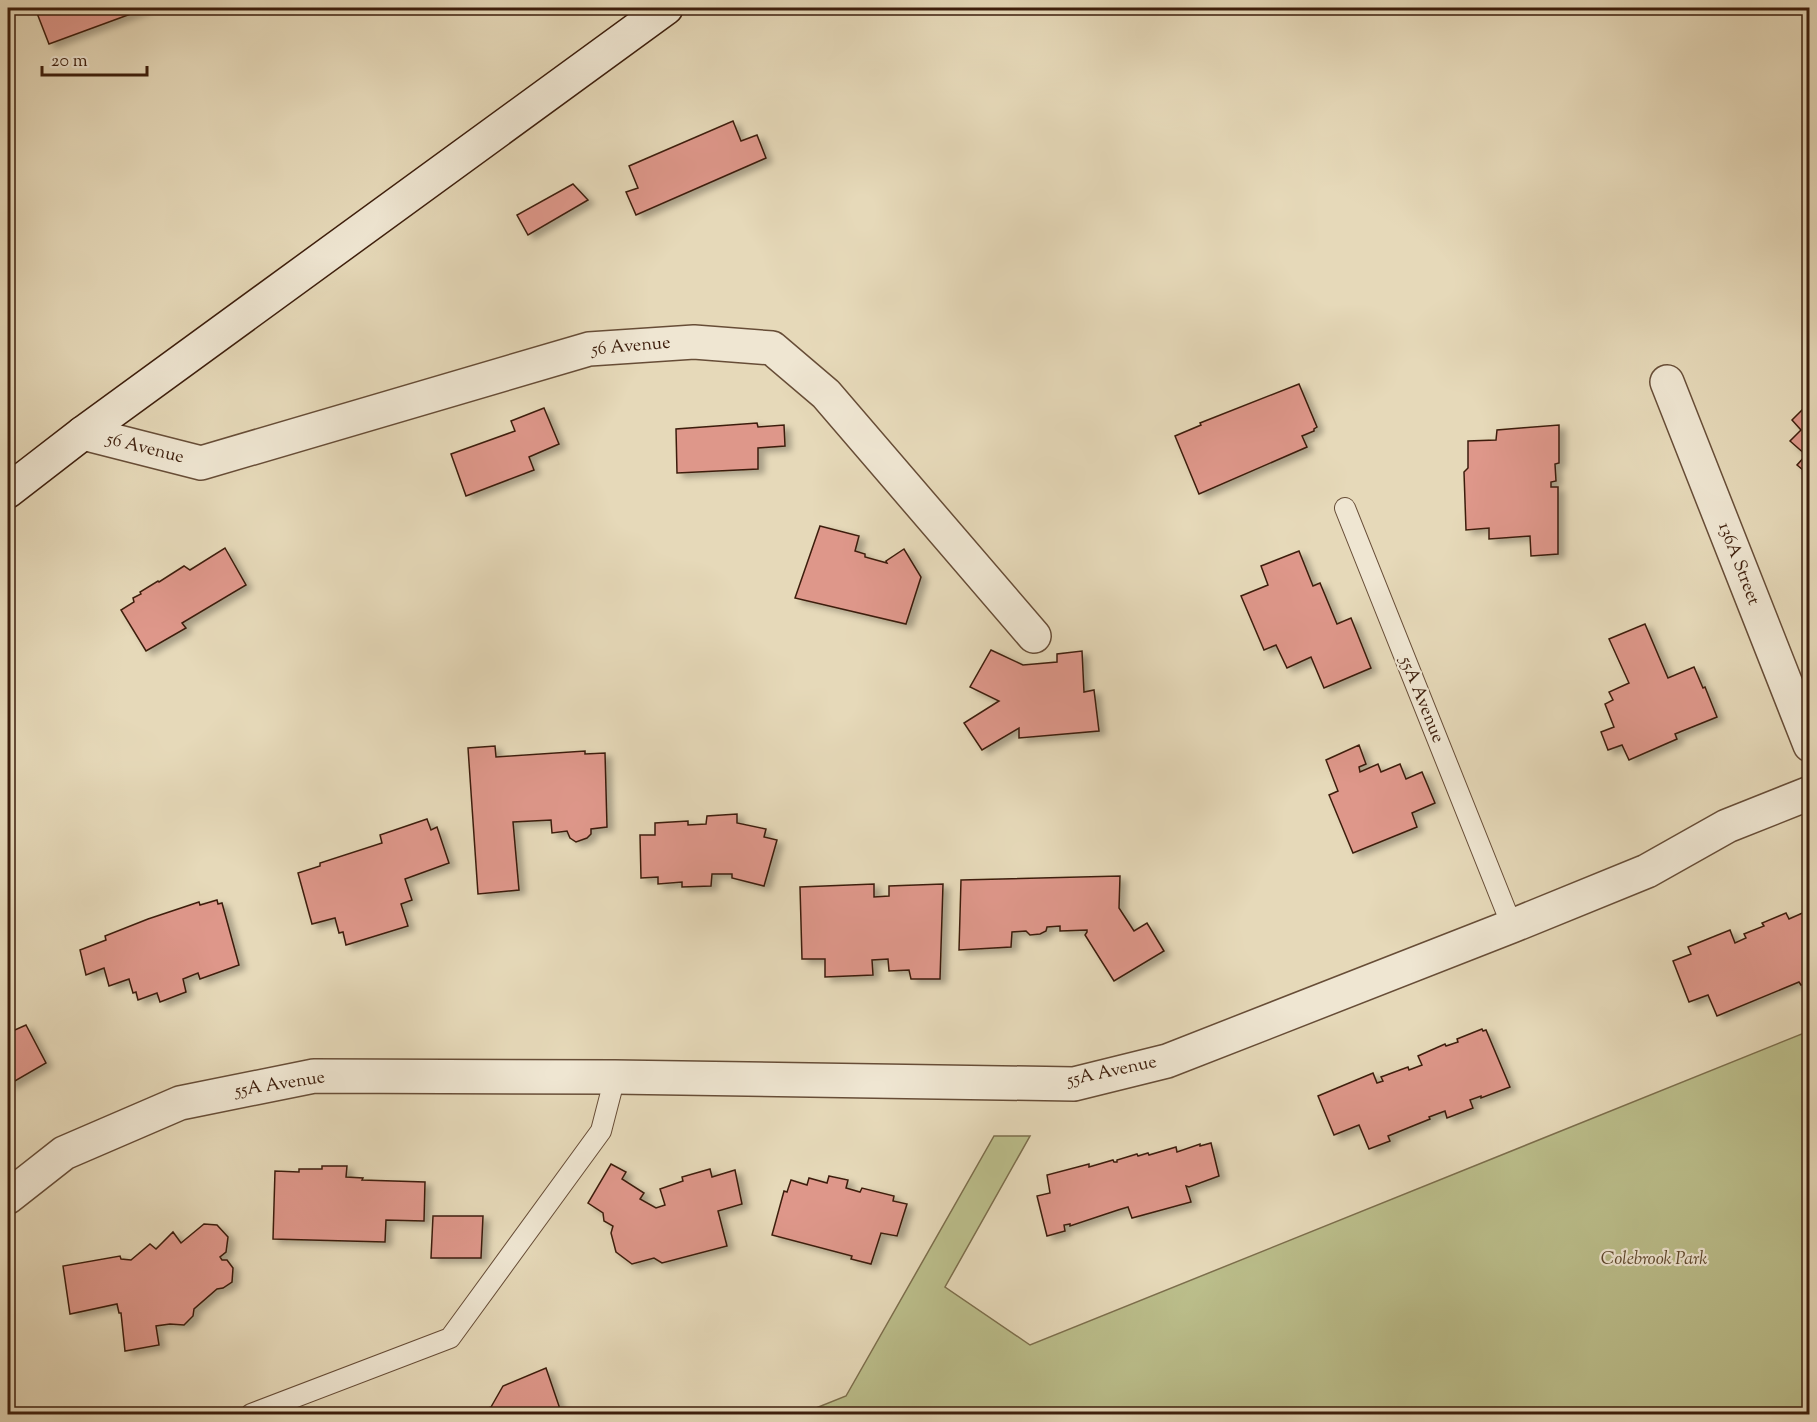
<svg xmlns="http://www.w3.org/2000/svg" width="1817" height="1422" viewBox="0 0 1817 1422" font-family="'Sorts Mill Goudy',serif">
<style>
.green{fill:#bbbe8b;stroke:#7c6e4c;stroke-width:1.5}
.building{fill:#de978a;stroke:#3d1e0c;stroke-width:1.5;filter:url(#shadow)}
.lines{fill:none;stroke-linecap:round;stroke-linejoin:round}
.lane-casing{stroke:#674d37;stroke-width:22}
.street-casing{stroke:#674d37;stroke-width:36}
.secondary-casing{stroke:#3d1e0c;stroke-width:36}
.lane{stroke:#efe6d2;stroke-width:20}
.street{stroke:#efe6d2;stroke-width:33}
.secondary{stroke:#efe6d2;stroke-width:33}
.labels{text-anchor:middle;dominant-baseline:central;stroke-width:4.5;stroke-linejoin:round;paint-order:stroke}
.street-label{font-size:18px;fill:#3d1e0c;stroke:#efe6d2}
.park-label{font-size:18px;font-style:italic;fill:#5c462c;stroke:#efe6d2}
</style>
<defs>
<filter id="shadow"><feDropShadow dx="6" dy="4" stdDeviation="3" flood-color="#0004"/></filter>
</defs>
<rect width="100%" height="100%" fill="#e6d9b9"/>
<filter id="stains"><feTurbulence type="fractalNoise" baseFrequency=".00333" numOctaves="4"/><feColorMatrix values="0 0 0 0 .2 0 0 0 0 .09 0 0 0 0 .02 0 0 0 .5 -.17"/></filter>
<radialGradient id="worn" r=".72"><stop offset=".6" stop-color="#630" stop-opacity="0"/><stop offset="1" stop-color="#630" stop-opacity=".3"/></radialGradient>
<path class="green" d="M1809,1031V1414H801L846,1396L994,1136H1030L945,1287L1030,1345Z"/>
<g class="building">
<path d="M35,8H147L49,44Z"/>
<path d="M733,121L741,141L757,135L766,158L636,215L626,192L638,188L629,166Z"/>
<path d="M573,184L588,200L528,235L517,215Z"/>
<path d="M1299,384L1317,427L1314,429V431L1302,436L1307,447L1199,494L1175,436L1201,425L1200,423Z"/>
<path d="M1810,402V476L1797,465L1806,455L1790,441L1801,430L1792,420Z"/>
<path d="M544,408L559,444L529,457L534,470L466,496L451,454L515,431L511,421Z"/>
<path d="M757,423L758,427L784,425L785,446L758,448V469L677,473L676,429Z"/>
<path d="M1559,425V463L1555,464L1556,481L1551,482V487H1558V554L1531,556L1530,536L1489,539V528L1466,530L1464,472L1468,468V441L1496,440L1497,430Z"/>
<path d="M820,526L859,536L855,551L865,554V557L887,563L886,561L904,549L921,577L906,624L795,598Z"/>
<path d="M225,548L246,585L182,623L186,628L146,651L121,610L134,602L133,598L141,594L140,592L158,581L159,582L184,566L190,570Z"/>
<path d="M1299,551L1313,586L1320,583L1337,624L1351,618L1371,668L1324,688L1311,657L1287,668L1276,645L1264,650L1241,596L1268,585L1261,566Z"/>
<path d="M1645,624L1668,678L1694,667L1703,688L1705,687L1717,717L1675,734L1677,739L1629,760L1622,745L1608,750L1601,732L1614,727L1605,704L1613,700L1609,692L1629,683L1609,639Z"/>
<path d="M991,650L1023,665L1057,662V654L1082,651L1084,692L1094,690L1099,731L1019,738V728L982,750L964,723L999,701L970,687Z"/>
<path d="M1359,745L1366,764L1359,767L1360,772L1378,764L1381,772L1400,764L1406,779L1422,772L1435,803L1412,813L1417,827L1353,853L1329,795L1338,791L1326,760Z"/>
<path d="M495,746L496,757L585,751V754L605,753L607,827L591,829V834L587,838L576,842L570,838L567,831L552,833L551,820L513,822L519,890L478,894L468,748Z"/>
<path d="M737,814V823L766,829L764,837L777,840L764,886L732,878V874H712L711,886L682,887V882L658,884V877L641,878L640,835H655V823L688,821V825L706,824L707,816Z"/>
<path d="M427,819L431,830L437,827L449,863L405,879L412,900L401,904L408,926L346,945L343,932L339,933L335,918L312,924L298,873L320,866V863L382,843L380,835Z"/>
<path d="M1120,876L1119,908L1134,931L1147,923L1164,951L1114,981L1085,935L1087,932V930L1060,931V926L1047,927L1046,931L1040,934L1030,935L1026,931L1012,932L1011,947L959,950L961,880Z"/>
<path d="M874,884V897L889,896V886L943,884L940,979H911L909,970L889,971L888,959L872,960L873,975L825,977V959H802L800,887Z"/>
<path d="M217,900L218,904L222,903L239,965L200,979L198,973L183,979L186,992L160,1002L157,993L138,1000L136,992L133,993L129,979L109,986L104,968L86,975L80,950L106,940L105,936L148,919L199,902L200,905Z"/>
<path d="M1807,911L1810,917V982L1801,985L1799,982L1717,1016L1708,995L1689,1002L1673,961L1691,954L1688,947L1730,930L1735,943L1746,938L1744,934L1764,926L1762,923L1786,913L1789,919Z"/>
<path d="M26,1025L46,1063L8,1085V1033Z"/>
<path d="M1482,1029L1483,1031L1486,1030L1510,1087L1481,1098V1096L1470,1100L1473,1108L1447,1118L1445,1111L1429,1117L1430,1119L1388,1136L1390,1141L1369,1149L1359,1125L1334,1135L1318,1096L1373,1073L1377,1083L1383,1081L1381,1077L1408,1067L1409,1070L1422,1065L1418,1056L1445,1044L1446,1046L1458,1042L1457,1039Z"/>
<path d="M1211,1143L1219,1176L1189,1187L1186,1186L1191,1202L1132,1218L1128,1207L1118,1210L1070,1226V1224L1064,1225L1065,1231L1047,1236L1037,1196L1050,1193L1047,1175L1089,1164V1167L1113,1160L1114,1162H1117V1160L1137,1154L1138,1156L1148,1153L1149,1155L1176,1147L1177,1152L1200,1144V1146Z"/>
<path d="M611,1164L626,1172L622,1179L644,1193L640,1199L656,1208L665,1205L660,1189L683,1181L682,1177L710,1169L712,1177L735,1170L742,1204L718,1211L727,1246L662,1263L654,1258L632,1264L616,1252L611,1233L613,1226L604,1221L603,1213L588,1203Z"/>
<path d="M322,1166H347L346,1177L363,1178L362,1180L425,1182L424,1221L386,1220L385,1242L273,1239L275,1171L299,1172V1169H322Z"/>
<path d="M829,1176L848,1180L846,1188L860,1192L862,1188L894,1196L893,1201L907,1204L897,1236L881,1233L871,1264L851,1259L852,1256L772,1235L784,1191L787,1192L791,1180L807,1185L809,1178L827,1183Z"/>
<path d="M433,1216H483L481,1258H431Z"/>
<path d="M204,1224L217,1225L228,1237L226,1252L220,1257L222,1260H227L233,1268L232,1282L223,1288L217,1289L194,1309L193,1316L184,1325L170,1324L156,1326L159,1345L125,1351L121,1313H119L117,1304L70,1314L63,1266L120,1256L121,1259L131,1260L150,1244L156,1249L173,1232L181,1243Z"/>
<path d="M546,1368L560,1409L546,1414H472L491,1407L503,1386Z"/>
</g>
<g class="lines">
<defs>
<g id="lane">
<path d="M1345,508L1512,926"/>
<path d="M251,1414L450,1338L601,1131L615,1077"/>
</g>
<g id="street">
<path d="M1667,382L1810,745"/>
<path d="M83,433L201,463L589,349L694,342L772,348L826,394L1034,636"/>
<path d="M8,1197L64,1153L180,1103L314,1076L615,1077L1074,1084L1167,1061L1512,926L1647,871L1727,826L1810,793"/>
</g>
<path id="secondary" d="M8,491L83,433L666,8"/>
</defs>
<use href="#lane" class="lane-casing"/>
<use href="#street" class="street-casing"/>
<use href="#secondary" class="secondary-casing"/>
<use href="#lane" class="lane"/>
<use href="#street" class="street"/>
<use href="#secondary" class="secondary"/>
</g>
<g class="labels">
<g class="street-label">
<text transform="translate(631 347) rotate(-5)">56 Avenue</text>
<text transform="translate(145 449) rotate(14)">56 Avenue</text>
<text transform="translate(1738 564) rotate(69)">136A Street</text>
<text transform="translate(1421 700) rotate(68)">55A Avenue</text>
<text transform="translate(1112 1072) rotate(-12)">55A Avenue</text>
<text transform="translate(280 1085) rotate(-9)">55A Avenue</text>
</g>
<g class="park-label">
<text x="1654" y="1260">Colebrook Park</text>
</g>
</g>
<rect width="1817" height="1422" fill="none" stroke="#e6d9b9" stroke-width="30"/>
<rect x="9" y="9" width="1799" height="1404" fill="none" stroke="#3d1e0c" stroke-width="3"/>
<rect x="15" y="15" width="1787" height="1392" fill="none" stroke="#3d1e0c" stroke-width="1.5"/>
<path d="M42 66v9h105v-9" fill="none" stroke="#3d1e0c" stroke-width="3"/>
<text x="51" y="66" font-size="18" fill="#3d1e0c" stroke="#efe6d2" stroke-width="4.5" paint-order="stroke">20 m</text>
<rect width="100%" height="100%" filter="url(#stains)"/>
<rect width="100%" height="100%" fill="url(#worn)"/>
</svg>
